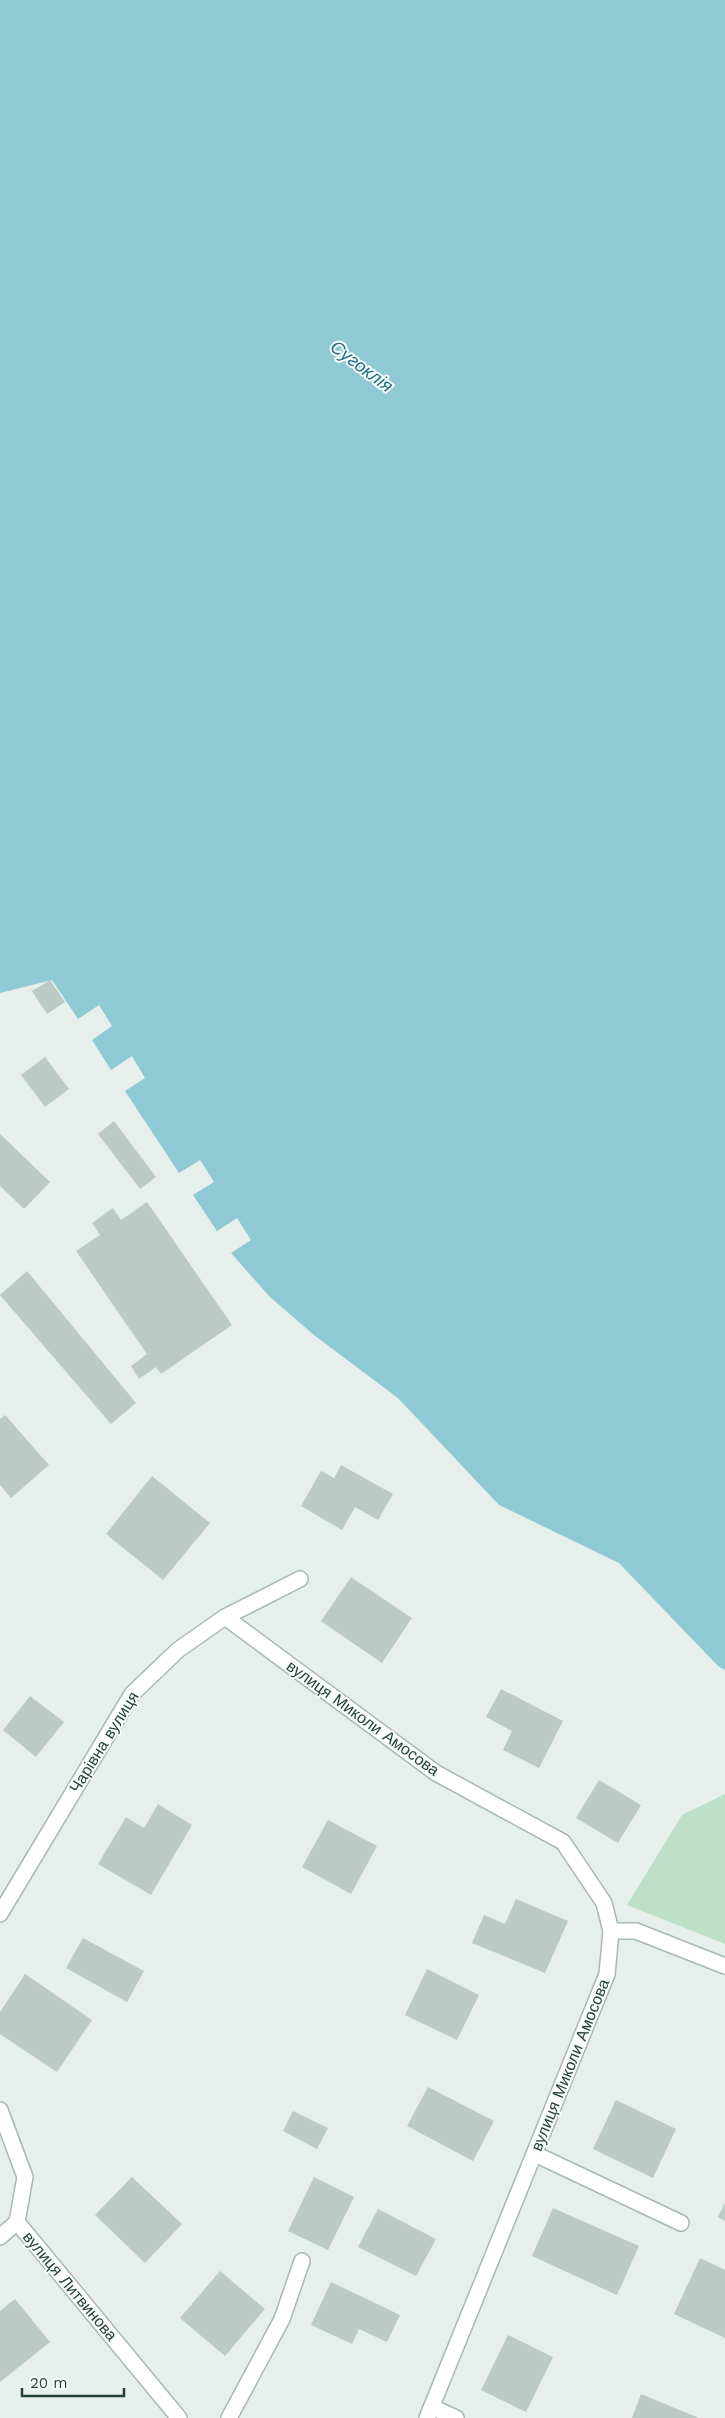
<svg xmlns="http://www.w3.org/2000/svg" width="725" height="2418" viewBox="0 0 725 2418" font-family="'Work Sans',sans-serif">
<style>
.green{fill:#bfe0c8}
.water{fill:#8ec9d4}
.building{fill:#bbcac4}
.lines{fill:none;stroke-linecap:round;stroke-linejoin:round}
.lane-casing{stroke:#a8b8b2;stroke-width:18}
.street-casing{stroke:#a8b8b2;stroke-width:18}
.lane{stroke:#fff;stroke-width:15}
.street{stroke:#fff;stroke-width:15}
.labels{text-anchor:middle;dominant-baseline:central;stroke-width:4;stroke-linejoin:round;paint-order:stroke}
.street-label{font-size:16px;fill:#24423a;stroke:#f7fbf9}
.water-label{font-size:18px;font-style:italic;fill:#1c6f80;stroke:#f7fbf9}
</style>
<rect width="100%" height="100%" fill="#e6efeb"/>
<path class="green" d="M725,1794V1944L627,1905L682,1815Z"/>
<path class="water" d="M0,0H725V1670L718,1666L619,1563L499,1505L398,1398L314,1335L270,1297L231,1253L251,1240L237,1218L217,1231L193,1195L214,1182L200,1160L179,1173L125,1091L145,1078L132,1056L111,1070L92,1040L112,1026L99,1005L78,1019L52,980L0,993Z"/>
<g class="building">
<path d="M50,980L65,1002L47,1014L32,991Z"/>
<path d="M45,1057L69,1089L45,1107L21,1075Z"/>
<path d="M114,1121L156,1177L140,1189L98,1134Z"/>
<path d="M0,1134L50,1182L24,1209L0,1186Z"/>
<path d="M147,1202L232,1325L161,1374L156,1367L139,1379L131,1366L147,1354L76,1251L100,1235L92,1223L113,1208L121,1220Z"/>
<path d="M27,1271L136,1403L111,1424L0,1295Z"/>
<path d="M5,1415L49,1465L11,1498L0,1485V1419Z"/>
<path d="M341,1465L393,1494L378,1520L355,1507L342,1530L301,1506L321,1471L334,1478Z"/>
<path d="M152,1476L210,1523L163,1580L106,1534Z"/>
<path d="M351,1577L412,1618L382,1663L321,1621Z"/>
<path d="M501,1689L563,1721L539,1768L503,1750L512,1731L486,1717Z"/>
<path d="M30,1696L64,1722L36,1757L3,1730Z"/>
<path d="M599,1780L641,1805L618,1843L576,1818Z"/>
<path d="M158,1804L192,1825L151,1895L98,1864L126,1817L144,1828Z"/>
<path d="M328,1820L377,1846L351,1894L302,1867Z"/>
<path d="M516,1899L568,1921L545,1973L472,1943L484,1915L505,1924Z"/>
<path d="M83,1938L144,1971L127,2002L66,1968Z"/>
<path d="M427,1969L479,1995L457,2040L405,2015Z"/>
<path d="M25,1974L92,2020L57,2072L0,2034V2012Z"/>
<path d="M428,2087L494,2121L473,2161L407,2126Z"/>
<path d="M616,2100L676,2129L653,2178L593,2149Z"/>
<path d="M293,2111L328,2128L317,2149L283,2131Z"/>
<path d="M132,2177L182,2224L145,2263L95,2215Z"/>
<path d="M314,2177L354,2197L328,2250L288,2231Z"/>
<path d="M725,2203V2221L718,2217Z"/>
<path d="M553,2208L639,2246L617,2295L532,2256Z"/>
<path d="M378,2209L436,2239L416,2276L358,2247Z"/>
<path d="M700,2258L725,2270V2338L674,2314Z"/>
<path d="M220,2271L265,2309L225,2356L180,2318Z"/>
<path d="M331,2282L400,2315L387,2342L359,2329L352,2344L311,2325Z"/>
<path d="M15,2299L50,2342L0,2382V2311Z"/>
<path d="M508,2335L553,2357L526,2412L481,2390Z"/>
<path d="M641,2394L699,2418H632Z"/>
</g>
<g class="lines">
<defs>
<g id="lane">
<path d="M611,1931H636L725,1966"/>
<path d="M535,2154L681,2223"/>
<path d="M432,2407L456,2418"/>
<path d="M229,2418L282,2319L302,2261"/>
</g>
<g id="street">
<path d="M225,1617L436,1773L563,1842L604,1903L611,1931L607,1974L427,2418"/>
<path d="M0,1914L132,1694L178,1650L225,1617L300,1579"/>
<path d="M0,2110L25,2177L17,2222L179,2418"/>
<path d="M0,2237L17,2222"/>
</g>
</defs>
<use href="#lane" class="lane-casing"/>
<use href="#street" class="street-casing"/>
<use href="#lane" class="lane"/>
<use href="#street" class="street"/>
</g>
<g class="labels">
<g class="street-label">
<text transform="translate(363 1718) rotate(36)">вулиця Миколи Амосова</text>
<text transform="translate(104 1742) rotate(-58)">Чарівна вулиця</text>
<text transform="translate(570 2065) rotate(-68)">вулиця Миколи Амосова</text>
<text transform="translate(70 2286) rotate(50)">вулиця Литвинова</text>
</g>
<g class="water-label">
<text transform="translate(362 366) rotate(37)">Сугоклія</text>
</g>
</g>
<path d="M22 2388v8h102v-8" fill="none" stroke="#24423a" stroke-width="2.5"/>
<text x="30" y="2388" font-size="15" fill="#24423a" stroke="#f7fbf9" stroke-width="4" paint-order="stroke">20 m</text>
</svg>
